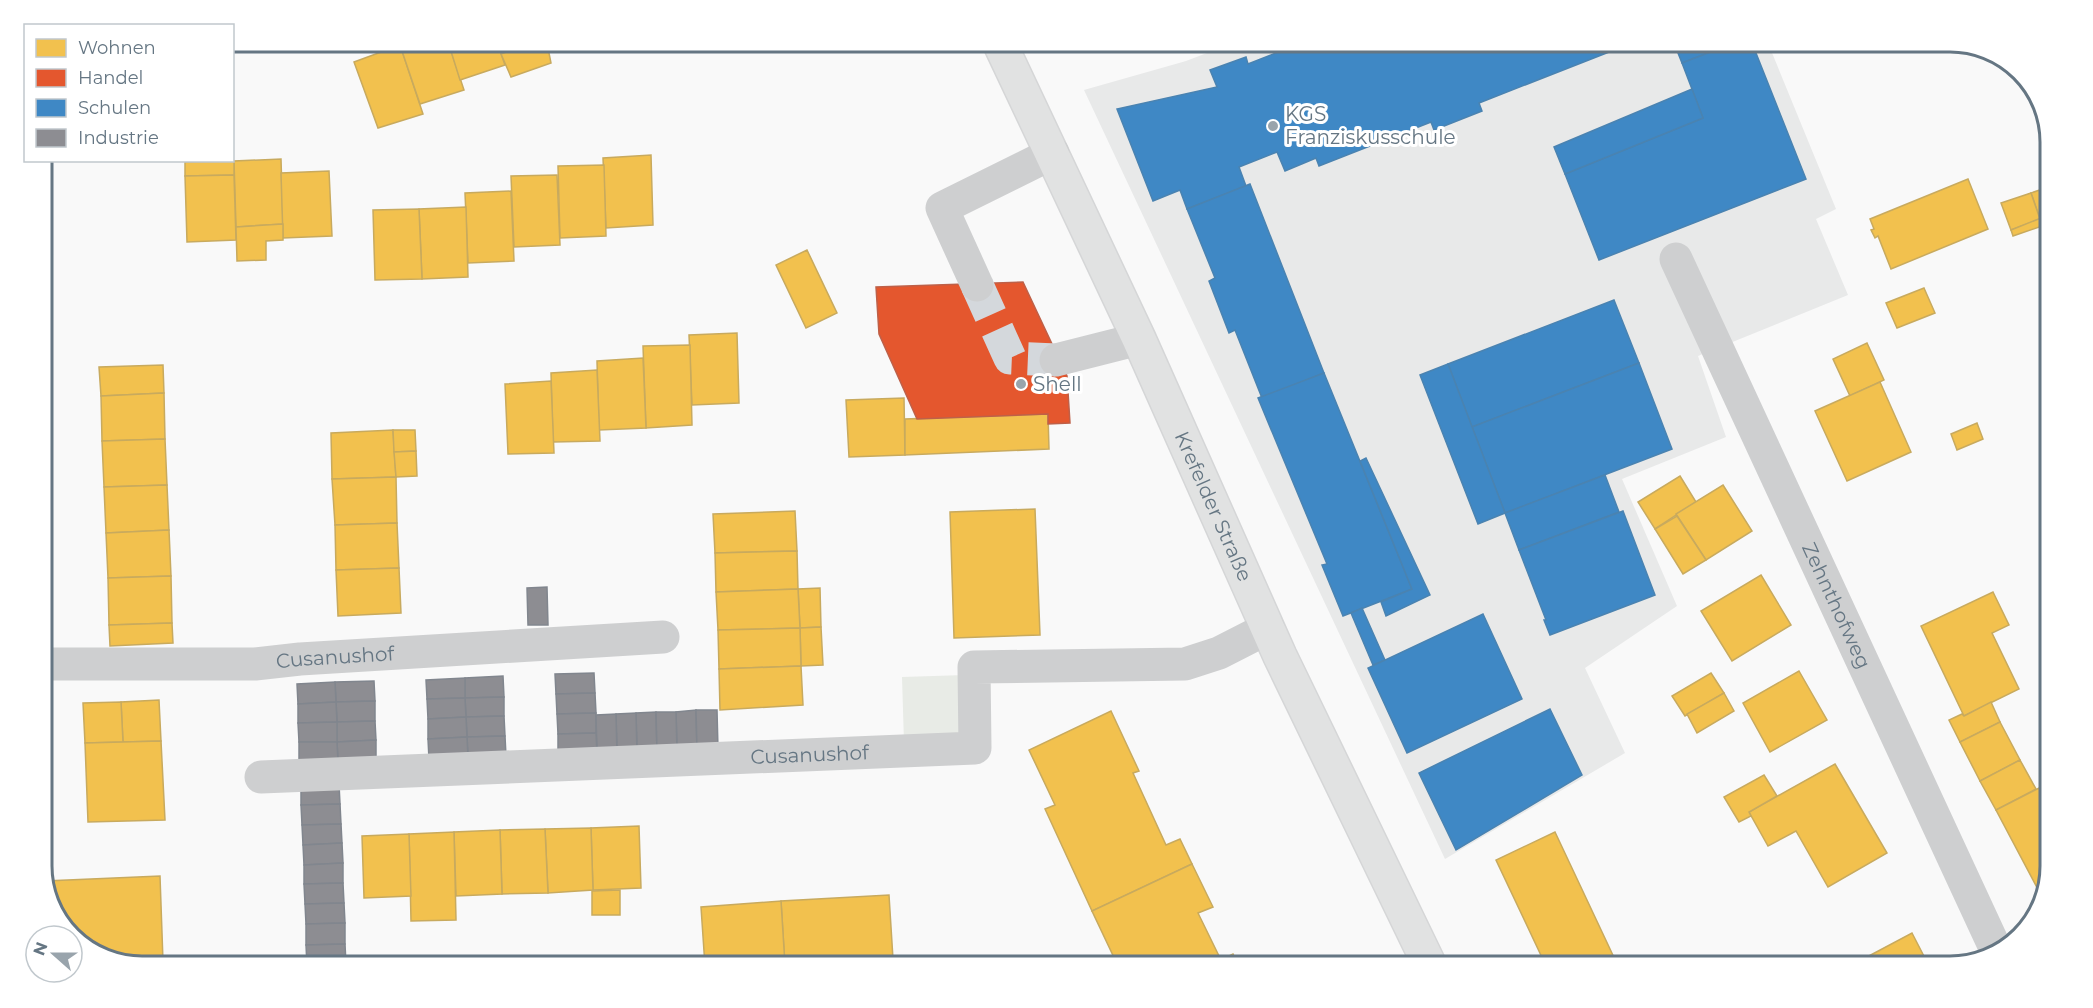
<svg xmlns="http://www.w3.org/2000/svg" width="2093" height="1008" viewBox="0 0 2093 1008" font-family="Montserrat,sans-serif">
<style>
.built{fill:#e8e9e9}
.green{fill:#e8ebe6}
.homes{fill:#f2c14e;stroke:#c8aa5e;stroke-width:1.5}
.shops{fill:#e4572e;stroke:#be6048;stroke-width:1.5}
.schools{fill:#3f88c5;stroke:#4a83b1;stroke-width:1.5}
.industry{fill:#8d8d92;stroke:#81868e;stroke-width:1.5}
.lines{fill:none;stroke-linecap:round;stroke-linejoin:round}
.minor-tunnel{stroke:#d4d8dc;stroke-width:33;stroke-dasharray:33 16;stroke-linecap:butt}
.major-casing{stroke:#d5d6d7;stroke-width:36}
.minor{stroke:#cecfd0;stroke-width:33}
.major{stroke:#e1e2e2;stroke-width:33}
.poi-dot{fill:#99a4ac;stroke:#fff;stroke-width:2}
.labels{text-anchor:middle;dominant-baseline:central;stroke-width:6;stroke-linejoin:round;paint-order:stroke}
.poi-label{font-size:20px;fill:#657683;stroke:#fff;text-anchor:start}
.street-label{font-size:20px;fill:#657683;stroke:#fff}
.rim{fill:none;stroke:#657683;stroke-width:3}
</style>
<rect width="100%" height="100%" fill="#f9f9f9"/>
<path class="built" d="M1768,43L1836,209L1816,219L1848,295L1698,356L1726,437L1622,479L1677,606L1585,668L1625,753L1445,859L1084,90L1186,61L1228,45Z"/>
<path class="green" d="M965,675L968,741L904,743L902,677Z"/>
<g class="homes">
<path d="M392,48H401L423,114L378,128L354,62Z"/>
<path d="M401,48H450L464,90L420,104Z"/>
<path d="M450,48H499L505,65L460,80Z"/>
<path d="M518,48H548L551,63L511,77L501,54Z"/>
<path d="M651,155L653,225L606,228L603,158Z"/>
<path d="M281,159L283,224L236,227L234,161Z"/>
<path d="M234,161V175L185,176V162Z"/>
<path d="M604,165L606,236L560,238L558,166Z"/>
<path d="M329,171L332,236L283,238L281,173Z"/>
<path d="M234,175L236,240L187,242L185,176Z"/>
<path d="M557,175L560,245L514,247L511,176Z"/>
<path d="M1968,179L1988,229L1891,269L1878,236L1875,238L1871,230L1874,229L1870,219Z"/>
<path d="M2051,186V214L2040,219L2031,193Z"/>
<path d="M511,191L514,261L468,263L465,193Z"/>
<path d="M2031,193L2040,219L2011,230L2001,203Z"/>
<path d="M466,207L468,277L422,279L419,209Z"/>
<path d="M419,209L422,279L375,280L373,210Z"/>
<path d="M2051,214V223L2013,236L2011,230Z"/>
<path d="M283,224V240L266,241V260L237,261L236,227Z"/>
<path d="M807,250L837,313L806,328L776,265Z"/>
<path d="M1924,288L1935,313L1897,328L1886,303Z"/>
<path d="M737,333L739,403L692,405L689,335Z"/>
<path d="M1867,343L1884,380L1850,396L1833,359Z"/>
<path d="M690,345L692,425L646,428L643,346Z"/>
<path d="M643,358L646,428L599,430L597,361Z"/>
<path d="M163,365L164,393L101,396L99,367Z"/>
<path d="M597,370L600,441L553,442L551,373Z"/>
<path d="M551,381L554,453L508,454L505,384Z"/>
<path d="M1880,382L1911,452L1847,481L1815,411Z"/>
<path d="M164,393L165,439L102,441L101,396Z"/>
<path d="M904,398L905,455L849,457L846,400Z"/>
<path d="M1048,414L1049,449L905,455V419Z"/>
<path d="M1977,423L1983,439L1957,450L1951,434Z"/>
<path d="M393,430L396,477L332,479L331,433Z"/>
<path d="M393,430H415L416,451L394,452Z"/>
<path d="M165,439L167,485L104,487L102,441Z"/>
<path d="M416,451L417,476L396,477L394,452Z"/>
<path d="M1680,476L1696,502L1655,529L1638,502Z"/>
<path d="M396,477L397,523L335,525L332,479Z"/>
<path d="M167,485L169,530L106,533L104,487Z"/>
<path d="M1723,485L1752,531L1706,560L1676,514Z"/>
<path d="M1035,509L1040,635L954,638L950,512Z"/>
<path d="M795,511L797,551L715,553L713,514Z"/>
<path d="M1677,516L1706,560L1683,574L1655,529Z"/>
<path d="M397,523L399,568L336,570L335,525Z"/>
<path d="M169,530L171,576L108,578L106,533Z"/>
<path d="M797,551L798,589L716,592L715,553Z"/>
<path d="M399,568L401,613L338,616L336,570Z"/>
<path d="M1761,575L1791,625L1732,661L1701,611Z"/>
<path d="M171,576L172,623L109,625L108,578Z"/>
<path d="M820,588L821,627L800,628L798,589Z"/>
<path d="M798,589L800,628L718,630L716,592Z"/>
<path d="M1993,592L2009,625L1992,633L2019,689L1964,716L1921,626Z"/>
<path d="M172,623L173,643L110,646L109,625Z"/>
<path d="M821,627L823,665L801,666L800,628Z"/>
<path d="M800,628L801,666L719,669L718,630Z"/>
<path d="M801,666L803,705L720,710L719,669Z"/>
<path d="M1799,671L1827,720L1770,752L1743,703Z"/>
<path d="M1711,673L1724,693L1685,716L1672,696Z"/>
<path d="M1724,693L1734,711L1697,733L1687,714Z"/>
<path d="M159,700L161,741L123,742L121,702Z"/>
<path d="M121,702L123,742L85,743L83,703Z"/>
<path d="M1991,702L2000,722L1960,742L1949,720L1962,714L1964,716Z"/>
<path d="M1111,711L1139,771L1133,773L1166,845L1180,839L1192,864L1092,911L1045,809L1055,805L1029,750Z"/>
<path d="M2000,722L2020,760L1980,781L1960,742Z"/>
<path d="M161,741L165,820L88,822L85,743Z"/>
<path d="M2020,760L2036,789L1996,810L1980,781Z"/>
<path d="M1835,764L1887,853L1828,887L1796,831L1768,846L1749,812Z"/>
<path d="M1764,775L1777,796L1749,812L1751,816L1739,822L1724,797Z"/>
<path d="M2051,782V865L2043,899L1996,810Z"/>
<path d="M639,826L641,888L593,890L591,828Z"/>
<path d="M591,828L593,890L548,893L545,829Z"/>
<path d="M545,829L548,893L502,894L500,830Z"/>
<path d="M500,830L502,894L456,896L454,832Z"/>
<path d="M454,832L456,920L411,921L409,834Z"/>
<path d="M1555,832L1618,966H1546L1496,860Z"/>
<path d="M409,834L411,896L364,898L362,836Z"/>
<path d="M1192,864L1213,907L1198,913L1221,960L1233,954L1239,966H1118L1092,911Z"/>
<path d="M160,876L163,961L129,963L99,956L59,921L45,881Z"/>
<path d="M620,890V915H592V891Z"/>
<path d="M889,895L893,959L820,963V966H785L781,901Z"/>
<path d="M781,901L785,965L705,966L701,907Z"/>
<path d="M1912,933L1929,966H1850Z"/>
</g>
<path class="shops" d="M1023,282L1067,376L1070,423L1048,424V414L917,419L879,334L876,287Z"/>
<g class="schools">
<path d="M1632,43L1479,103L1482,111L1434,130L1431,122L1319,166L1316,158L1285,171L1277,152L1239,167L1246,186L1187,209L1180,190L1153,201L1117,109L1217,87L1210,70L1246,57L1248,64L1296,45Z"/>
<path d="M1674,43H1734L1682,63Z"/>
<path d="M1734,43H1752L1806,179L1599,260L1565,174L1703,118L1682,63Z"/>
<path d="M1692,89L1703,118L1565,174L1554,147Z"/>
<path d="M1250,184L1324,373L1262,398L1235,330L1229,333L1209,281L1215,278L1187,209Z"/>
<path d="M1614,300L1639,363L1472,427L1448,364Z"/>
<path d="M1639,363L1672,449L1505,513L1472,427Z"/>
<path d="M1448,364L1505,513L1478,524L1420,375Z"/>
<path d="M1324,373L1412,589L1343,616L1322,565L1327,564L1258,398Z"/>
<path d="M1366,458L1430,595L1386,616L1381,602L1412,589L1360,461Z"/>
<path d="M1605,475L1619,512L1519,550L1505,513Z"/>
<path d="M1623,511L1655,595L1550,635L1544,620H1546L1519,550Z"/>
<path d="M1362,608L1385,660L1373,665L1351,613Z"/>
<path d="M1483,614L1522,699L1407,753L1368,668Z"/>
<path d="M1550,709L1582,775L1456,850L1419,773Z"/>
</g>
<g class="industry">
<path d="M547,587L548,625H528L527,588Z"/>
<path d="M594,673L595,693L556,694L555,674Z"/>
<path d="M503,676L504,697L465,698V678Z"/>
<path d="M465,678V698L427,699L426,680Z"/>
<path d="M374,681L375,701L336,702L335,682Z"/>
<path d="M335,682L336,702L298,704L297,684Z"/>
<path d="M595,693L596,713L557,714L556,694Z"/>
<path d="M504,697V716L466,717L465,698Z"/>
<path d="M465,698L466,717L428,719L427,699Z"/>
<path d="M375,701V721L337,722L336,702Z"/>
<path d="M336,702L337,722L298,723V704Z"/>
<path d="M696,710L697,750H677L676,712Z"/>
<path d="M696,710H717L718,749L697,750Z"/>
<path d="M656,712L657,751L637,752L636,713Z"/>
<path d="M656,712H676L677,750L657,751Z"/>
<path d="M596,713V733L558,734L557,714Z"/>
<path d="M636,713L637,752L617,753L616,714Z"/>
<path d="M616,714L617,753H597L596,715Z"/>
<path d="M504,716L505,736L467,737L466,717Z"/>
<path d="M466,717L467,737L428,739V719Z"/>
<path d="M375,721L376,740L337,742V722Z"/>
<path d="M337,722V742H299L298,723Z"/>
<path d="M596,733L597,753L558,754V734Z"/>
<path d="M505,736L506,756L468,757L467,737Z"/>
<path d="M467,737L468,757L429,759L428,739Z"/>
<path d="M376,740V760L338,761L337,742Z"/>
<path d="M299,742H337L338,761L299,763Z"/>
<path d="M339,784L340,804L301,805V785Z"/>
<path d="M340,804L341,824L302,825L301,805Z"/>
<path d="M341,824L342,843L303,845L302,825Z"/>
<path d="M342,843L343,863L304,865L303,845Z"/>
<path d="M343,863V883L304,884V865Z"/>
<path d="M343,883L344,903L305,904L304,884Z"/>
<path d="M344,903L345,923L306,924L305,904Z"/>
<path d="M345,923V944L306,945V924Z"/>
<path d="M345,944L346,964L307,966L306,945Z"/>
</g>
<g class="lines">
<path class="minor-tunnel" d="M977,285L1010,358L1056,360"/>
<defs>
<g id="major">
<path id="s4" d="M1001,46L1139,339L1280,656L1430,966"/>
</g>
</defs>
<use href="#major" class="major-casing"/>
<g class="minor">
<path id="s1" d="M1676,259L1997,952"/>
<path d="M977,285L942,208L1053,153"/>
<path d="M1056,360L1139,339"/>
<path id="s2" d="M42,662L45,664H255L300,659L663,637"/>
<path id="s3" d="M261,777L975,748L974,667L1185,664L1219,653L1268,628"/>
</g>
<use href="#major" class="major"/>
</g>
<g class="poi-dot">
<circle cx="1273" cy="126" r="6"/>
<circle cx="1021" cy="384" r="6"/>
</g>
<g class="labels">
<g class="poi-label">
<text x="1285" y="114">KGS<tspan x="1285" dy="23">Franziskusschule</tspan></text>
<text x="1033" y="384">Shell</text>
</g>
<g class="street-label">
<text stroke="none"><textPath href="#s4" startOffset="507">Krefelder Straße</textPath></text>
<text stroke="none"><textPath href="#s1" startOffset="382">Zehnthofweg</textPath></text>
<text stroke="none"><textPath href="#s2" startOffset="294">Cusanushof</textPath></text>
<text stroke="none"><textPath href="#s3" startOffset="549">Cusanushof</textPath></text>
</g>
</g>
<path d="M0 0H2093V1008H0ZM142 52H1950A90 90 0 0 1 2040 142V866A90 90 0 0 1 1950 956H142A90 90 0 0 1 52 866V142A90 90 0 0 1 142 52Z" fill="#fff" fill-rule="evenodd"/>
<path class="rim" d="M142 52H1950A90 90 0 0 1 2040 142V866A90 90 0 0 1 1950 956H142A90 90 0 0 1 52 866V142A90 90 0 0 1 142 52Z"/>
<rect x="24" y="24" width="210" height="138" fill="#ffffff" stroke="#c1c8cd" stroke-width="1.5"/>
<rect x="36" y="39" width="30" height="18" fill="#f2c14e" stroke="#c1c8cd" stroke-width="1.5"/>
<text x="78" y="54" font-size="18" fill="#657683">Wohnen</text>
<rect x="36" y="69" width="30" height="18" fill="#e4572e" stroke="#c1c8cd" stroke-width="1.5"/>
<text x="78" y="84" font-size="18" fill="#657683">Handel</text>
<rect x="36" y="99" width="30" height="18" fill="#3f88c5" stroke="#c1c8cd" stroke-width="1.5"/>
<text x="78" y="114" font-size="18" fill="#657683">Schulen</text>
<rect x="36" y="129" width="30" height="18" fill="#8d8d92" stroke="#c1c8cd" stroke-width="1.5"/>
<text x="78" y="144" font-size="18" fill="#657683">Industrie</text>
<g transform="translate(54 954) rotate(291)"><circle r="28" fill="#ffffff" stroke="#c1c8cd" stroke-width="1.5"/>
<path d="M0-4.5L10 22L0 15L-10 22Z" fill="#99a4ac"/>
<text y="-9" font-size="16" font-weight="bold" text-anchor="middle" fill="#657683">N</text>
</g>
</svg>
